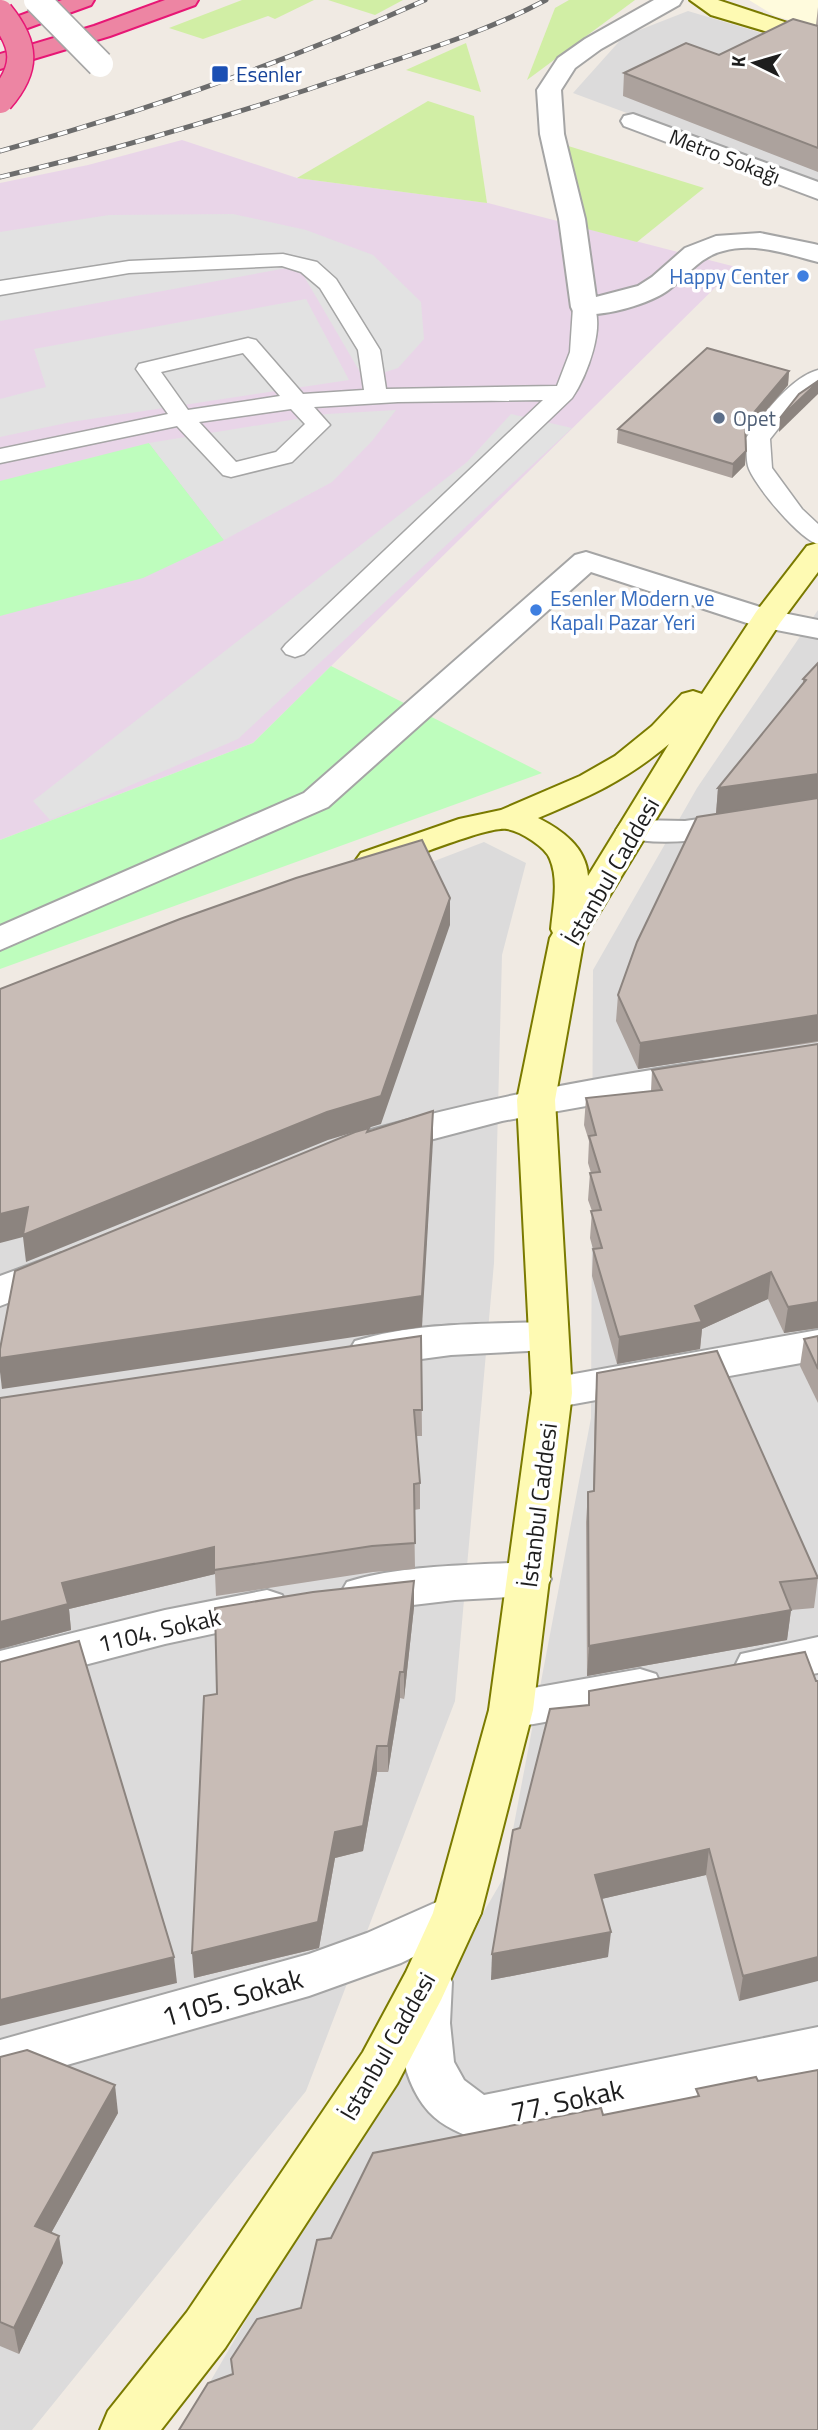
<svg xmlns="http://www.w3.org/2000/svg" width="818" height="2430" viewBox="0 0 818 2430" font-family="'Titillium Web',sans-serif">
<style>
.residential{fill:#dcdbdb}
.industrial{fill:#e9d5e8}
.education{fill:#fffbdd}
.grass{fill:#d1eea5}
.park{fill:#befdbd}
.parking{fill:#e2e2e2}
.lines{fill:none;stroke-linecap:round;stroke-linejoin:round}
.lane-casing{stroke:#a5a5a5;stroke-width:3}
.street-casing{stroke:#a5a5a5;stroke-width:4}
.secondary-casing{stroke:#7a7a00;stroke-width:4}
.highway-casing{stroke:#e71775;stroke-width:4}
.lane{fill:#fff;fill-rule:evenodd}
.street{fill:#fff;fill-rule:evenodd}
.secondary{fill:#fefab3;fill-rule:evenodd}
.highway{fill:#ed85a3;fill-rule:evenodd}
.rail-casing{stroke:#6c6c6c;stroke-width:5}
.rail{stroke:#fff;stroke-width:3.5;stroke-dasharray:10;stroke-linecap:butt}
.street-bridge-casing{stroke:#a5a5a5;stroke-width:29;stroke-linecap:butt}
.highway-bridge-casing{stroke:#e71775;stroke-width:29;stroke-linecap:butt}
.street-bridge{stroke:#fff;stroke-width:26}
.highway-bridge{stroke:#ed85a3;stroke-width:26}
.wall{fill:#aca29d}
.shaded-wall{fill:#8c847f}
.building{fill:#c8bcb6;stroke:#8c847f;stroke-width:2}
.transit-dot{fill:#1a4fb4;stroke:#fff;stroke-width:2.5}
.shop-dot{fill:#3f7fe0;stroke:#fff;stroke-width:2.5}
.service-dot{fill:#5c6f8a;stroke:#fff;stroke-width:2.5}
.labels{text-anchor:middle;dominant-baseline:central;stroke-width:7;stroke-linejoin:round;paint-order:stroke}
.far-transit-label{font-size:21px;fill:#164399;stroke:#fff;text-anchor:start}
.far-street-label{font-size:21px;fill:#1e1e1e;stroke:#fff}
.far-shop-label{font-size:21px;fill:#366cbe;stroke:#fff;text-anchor:end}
.far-service-label{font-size:21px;fill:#4e5e75;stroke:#fff;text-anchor:start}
.street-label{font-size:24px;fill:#1e1e1e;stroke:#fff}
.near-street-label{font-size:28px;fill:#1e1e1e;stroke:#fff}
</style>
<rect width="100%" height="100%" fill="#f0eae3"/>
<g class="residential">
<path d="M688,11L818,50V184L573,93L624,36Z"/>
<path d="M818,610V2430H182L504,1877L591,1418L593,970L697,788Z"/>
<path d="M484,842L526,863L502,955L494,1263L455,1701L306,2091L32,2430H0V1027Z"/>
</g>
<path class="industrial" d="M182,140L297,178L488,203L736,267L253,743L0,840V183L88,165Z"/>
<path class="education" d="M749,0H818V28L775,16Z"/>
<g class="grass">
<path d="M242,0H314L275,19L268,16L203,39L169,28Z"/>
<path d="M328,0H403L375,15Z"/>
<path d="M569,0H635L527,80L555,8Z"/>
<path d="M466,43L481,92L406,70Z"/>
<path d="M428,101L474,116L487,203L297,178Z"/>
<path d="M565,145L704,188L637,242L587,229Z"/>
</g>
<g class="park">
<path d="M149,443L224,540L143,578L0,616V481Z"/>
<path d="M331,666L542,773L0,969V840L253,743Z"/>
</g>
<g class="parking">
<path d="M233,214L306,230L373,255L421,302L424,339L398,368L364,379L298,266L0,321V232L109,215Z"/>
<path d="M306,299L349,380L71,422L0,437V399L46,387L34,349Z"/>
<path d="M396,410L372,441L332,482L224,540L149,443L327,414Z"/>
<path d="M511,414L572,428L238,739L50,820L33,801L467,462Z"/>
</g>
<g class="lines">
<defs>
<g id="lane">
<path d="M283,254L317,262L336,279L380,350L386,389L557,386L570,352L573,307L576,302H592C607,325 586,378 572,398L304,654L295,657L286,654L282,649L286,644L543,400L398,402L314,407L330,425L292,462L231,477L223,475L177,426L0,463V449L168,414L136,369L139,364L248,338L256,340L303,394L364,390L358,350L320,288L301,272L282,266L129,273L0,295V281L129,261ZM243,353L280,396L188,410L161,372ZM291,409L305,424L276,452L236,462L199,422Z"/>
<path d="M818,370V388L796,406L770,439L772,468L802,509L818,524V544C800,540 753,484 748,466C746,458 747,447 746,438C762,416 791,377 818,370Z"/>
</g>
<g id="street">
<path d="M654,0H682L679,5L601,49L575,68L561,90L564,134L585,219L596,297L638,286L652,277L685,248L716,236L760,233L814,244L818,245V262C787,254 755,242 723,251C701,256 688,275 671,288C652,304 599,319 574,313L571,307L559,219L540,134L537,90L558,58L585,39Z"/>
<path d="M633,114L818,182V199L624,126L621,121L624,116Z"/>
<path d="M586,552L773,611L818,620V638L756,626L591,572L328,807L0,950V926L304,793L575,555Z"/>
<path d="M818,802V822C760,830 677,851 621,837L616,830L621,823L633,820L685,821Z"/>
<path d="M702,1062L715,1065L720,1074L715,1083L502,1121L384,1152L371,1148L365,1139L371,1130C480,1099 590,1079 702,1062Z"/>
<path d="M62,1253L76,1257L82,1267L76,1277L0,1306V1276Z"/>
<path d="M548,1322L562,1326L568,1336L562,1346L548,1350L451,1355L369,1366L355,1361L349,1351L355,1341C416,1322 485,1324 548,1322Z"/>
<path d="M818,1330V1360L552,1408L538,1404L532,1393L538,1382L552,1378Z"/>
<path d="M529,1562L544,1567L551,1579L544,1591L529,1596L455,1600L362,1611L347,1606L340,1594L347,1582C398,1565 474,1565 529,1562Z"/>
<path d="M267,1590L282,1595L289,1607L282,1619L165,1644L0,1687V1651L165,1610Z"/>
<path d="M818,1637V1673L757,1684L741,1678L735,1666L741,1654Z"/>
<path d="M640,1669L656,1674L662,1687L656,1700L640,1705L511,1728L495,1723L489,1710L495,1697L511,1692Z"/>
<path d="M457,1893L474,1899L481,1913L474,1927L401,1963L309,1996L0,2084V2040L309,1954L367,1933Z"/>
<path d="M428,1961L445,1967L452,1982L450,2023L454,2062L464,2080L484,2095L818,2027V2071L481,2141C462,2134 443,2127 429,2112C397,2076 391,2009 411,1967Z"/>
</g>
<g id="secondary">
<path d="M690,0H718L818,33V47L711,15Z"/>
<path d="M818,543V572L780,623L718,717L584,938L555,1100L572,1393L533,1710L481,1913L441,2000L397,2084L225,2348L161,2430H100L108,2411L187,2312L363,2052L406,1972L433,1913L489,1710L532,1393L517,1100L550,938L553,933L551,929C553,907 559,880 550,859C546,847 520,831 507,829C486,826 400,863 373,870L361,867L356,860L361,853L459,819L501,810L580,776L615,756L652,726L682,694L693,691L702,694L756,612L807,546ZM669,744L588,876C586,847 562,830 538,818C590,796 625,781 669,744Z"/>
</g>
<g id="highway">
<path d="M62,0H94L91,5L0,38V23Z"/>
<path d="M165,0H198L195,5L110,36L0,69V54L94,26Z"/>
</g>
</defs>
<use href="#lane" class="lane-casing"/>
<use href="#street" class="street-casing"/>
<use href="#secondary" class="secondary-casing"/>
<use href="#highway" class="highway-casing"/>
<use href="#lane" class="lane"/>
<use href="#street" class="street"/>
<use href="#secondary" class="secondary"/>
<use href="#highway" class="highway"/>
<defs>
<g id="rail">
<path d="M0,151C146,111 287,62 425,0"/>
<path d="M0,177C123,148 243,112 363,71C425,50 488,31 546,0"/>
</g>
</defs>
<use href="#rail" class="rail-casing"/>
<use href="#rail" class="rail"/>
<defs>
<path id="street-bridge" d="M37,0L100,64"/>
<path id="highway-bridge" d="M0,13C26,45 28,68 0,100"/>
</defs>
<use href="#street-bridge" class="street-bridge-casing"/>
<use href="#highway-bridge" class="highway-bridge-casing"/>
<use href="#street-bridge" class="street-bridge"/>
<use href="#highway-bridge" class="highway-bridge"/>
</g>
<g class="wall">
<path d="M818,7V172L623,96L624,73L719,55L816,25Z"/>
<path d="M789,371L788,385L746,435L745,465L732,478L617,443L618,429Z"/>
<path d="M818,663V1042L638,1069L616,1021L618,995L716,814L718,788L803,683V679Z"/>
<path d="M818,1044V1328L784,1333L768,1299L702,1329L700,1349L617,1364L592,1276L593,1249L590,1238L592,1211L588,1200L590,1173H591L588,1163L589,1141L584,1125L586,1098L651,1091L652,1070Z"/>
<path d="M421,1336L422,1436H416L420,1483V1509L414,1510L415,1569L373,1572L216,1596L215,1574L69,1609L71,1630L0,1649Z"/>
<path d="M818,1336V1403L800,1366L804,1339Z"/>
<path d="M597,1373L818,1577L814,1608L791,1610L787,1640L587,1676L586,1522L588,1492L593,1491L595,1403Z"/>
<path d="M414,1581V1607L404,1699L400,1698L388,1772H377L363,1851L335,1858L319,1948L194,1978L217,1694Z"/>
<path d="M816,1681L739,2001L706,1875L601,1899L608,1957L491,1980L520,1828L588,1705L589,1691Z"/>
<path d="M0,2057L118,2113L51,2233L63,2263L19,2354L0,2346Z"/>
</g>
<g class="shaded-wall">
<path d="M789,371L788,385L744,436L745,423Z"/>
<path d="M818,382V394L779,432L780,418Z"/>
<path d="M746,451L745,465L732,478L733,464Z"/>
<path d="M818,774V799L716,814L718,788Z"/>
<path d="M450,898V925L381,1124L328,1140L26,1262L23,1237L0,1243V1214Z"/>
<path d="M818,1015V1041L638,1069L640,1043Z"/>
<path d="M433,1111V1141L422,1327L2,1389L0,1372V1358Z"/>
<path d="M771,1272L768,1299L702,1329L700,1349L617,1364L619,1337L695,1306Z"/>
<path d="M818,1302V1328L784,1333L788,1307Z"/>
<path d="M214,1547L215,1574L69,1609L71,1630L0,1649V1622L62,1583Z"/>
<path d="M414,1581V1607L404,1699V1672Z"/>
<path d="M791,1610L787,1640L587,1676L589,1646Z"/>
<path d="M400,1672V1698L388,1772V1746Z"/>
<path d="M377,1746V1772L363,1851L335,1858L319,1948L194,1978L192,1953L335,1832Z"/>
<path d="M709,1849L706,1875L593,1901L595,1875Z"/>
<path d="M611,1932L608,1957L491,1980L492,1954Z"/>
<path d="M174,1957L177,1983L0,2026V2000Z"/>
<path d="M818,1957V1981L739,2001L743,1976Z"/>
<path d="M115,2085L118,2113L40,2253L35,2226Z"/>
<path d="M59,2236L63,2263L19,2354L14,2328Z"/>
</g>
<g class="building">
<path d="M793,19L818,26V148L624,73L686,43L719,55Z"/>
<path d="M707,348L789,371L745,423L746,451L733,464L618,429Z"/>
<path d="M818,381V382L780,418L799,394Z"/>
<path d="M818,663V774L718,788L806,680L803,679Z"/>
<path d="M818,798V1015L640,1043L618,995L637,942L697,817Z"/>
<path d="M422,840L450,898L381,1096L327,1112L23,1235L28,1207L0,1214V989L180,919L296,878Z"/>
<path d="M818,1044V1302L788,1307L771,1272L695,1306L702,1322L619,1337L593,1249L602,1248L591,1211L601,1210L590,1173L600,1172L589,1136L596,1135L586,1098L662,1090L652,1070Z"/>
<path d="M433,1111L422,1296L0,1358V1349L15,1271L355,1132L369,1128L367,1132Z"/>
<path d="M421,1336L422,1410H414L420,1483L414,1484L415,1543L372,1546L214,1570V1547L62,1583L68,1604L0,1622V1398Z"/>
<path d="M818,1336V1369L804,1339Z"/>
<path d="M717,1351L818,1578L780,1582L791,1610L589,1646L588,1492L594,1491L597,1373Z"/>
<path d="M414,1581L404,1672H400L388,1746H377L363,1826L335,1832L318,1922L192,1953L204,1696L217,1694L215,1608L313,1592Z"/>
<path d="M79,1641L174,1957L0,2000V1662Z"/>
<path d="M805,1652L816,1681H818V1957L743,1976L709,1849L595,1875L611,1932L492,1954L513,1830L520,1828L550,1709L589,1705V1691Z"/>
<path d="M27,2050L115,2085L35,2226L59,2236L14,2328L0,2322V2057Z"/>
<path d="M818,2070V2430H179L208,2383L233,2374L231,2359L257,2319L301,2308L317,2240L331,2238L373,2153L601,2108L603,2115L699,2096L696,2089L756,2077L758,2081Z"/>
</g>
<rect class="transit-dot" x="211" y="65" width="18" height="18" rx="3.5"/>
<g class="shop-dot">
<circle cx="803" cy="276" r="7"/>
<circle cx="536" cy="610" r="7"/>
</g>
<circle class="service-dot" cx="719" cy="418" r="7"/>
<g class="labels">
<g class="far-transit-label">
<text x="236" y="74">Esenler</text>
</g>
<g class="far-street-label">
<text transform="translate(725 156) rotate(21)">Metro Sokağı</text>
</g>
<g class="far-shop-label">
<text x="789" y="276">Happy Center</text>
<text x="550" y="598" text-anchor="start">Esenler Modern ve<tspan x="550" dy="24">Kapalı Pazar Yeri</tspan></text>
</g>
<g class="far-service-label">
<text x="733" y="418">Opet</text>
</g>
<g class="street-label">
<text transform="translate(611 871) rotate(-60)">İstanbul Caddesi</text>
<text transform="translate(538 1505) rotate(-83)">İstanbul Caddesi</text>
<text transform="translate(159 1630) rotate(-13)">1104. Sokak</text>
<text transform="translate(387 2046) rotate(-60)">İstanbul Caddesi</text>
</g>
<g class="near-street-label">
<text transform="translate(232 1997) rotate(-16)">1105. Sokak</text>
<text transform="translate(567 2100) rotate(-12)">77. Sokak</text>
</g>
</g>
<g transform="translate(755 63) rotate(275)" stroke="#ffffff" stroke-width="5" paint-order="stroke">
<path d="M0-5L12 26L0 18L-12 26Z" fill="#1e1e1e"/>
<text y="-10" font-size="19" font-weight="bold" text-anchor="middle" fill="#1e1e1e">K</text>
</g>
</svg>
